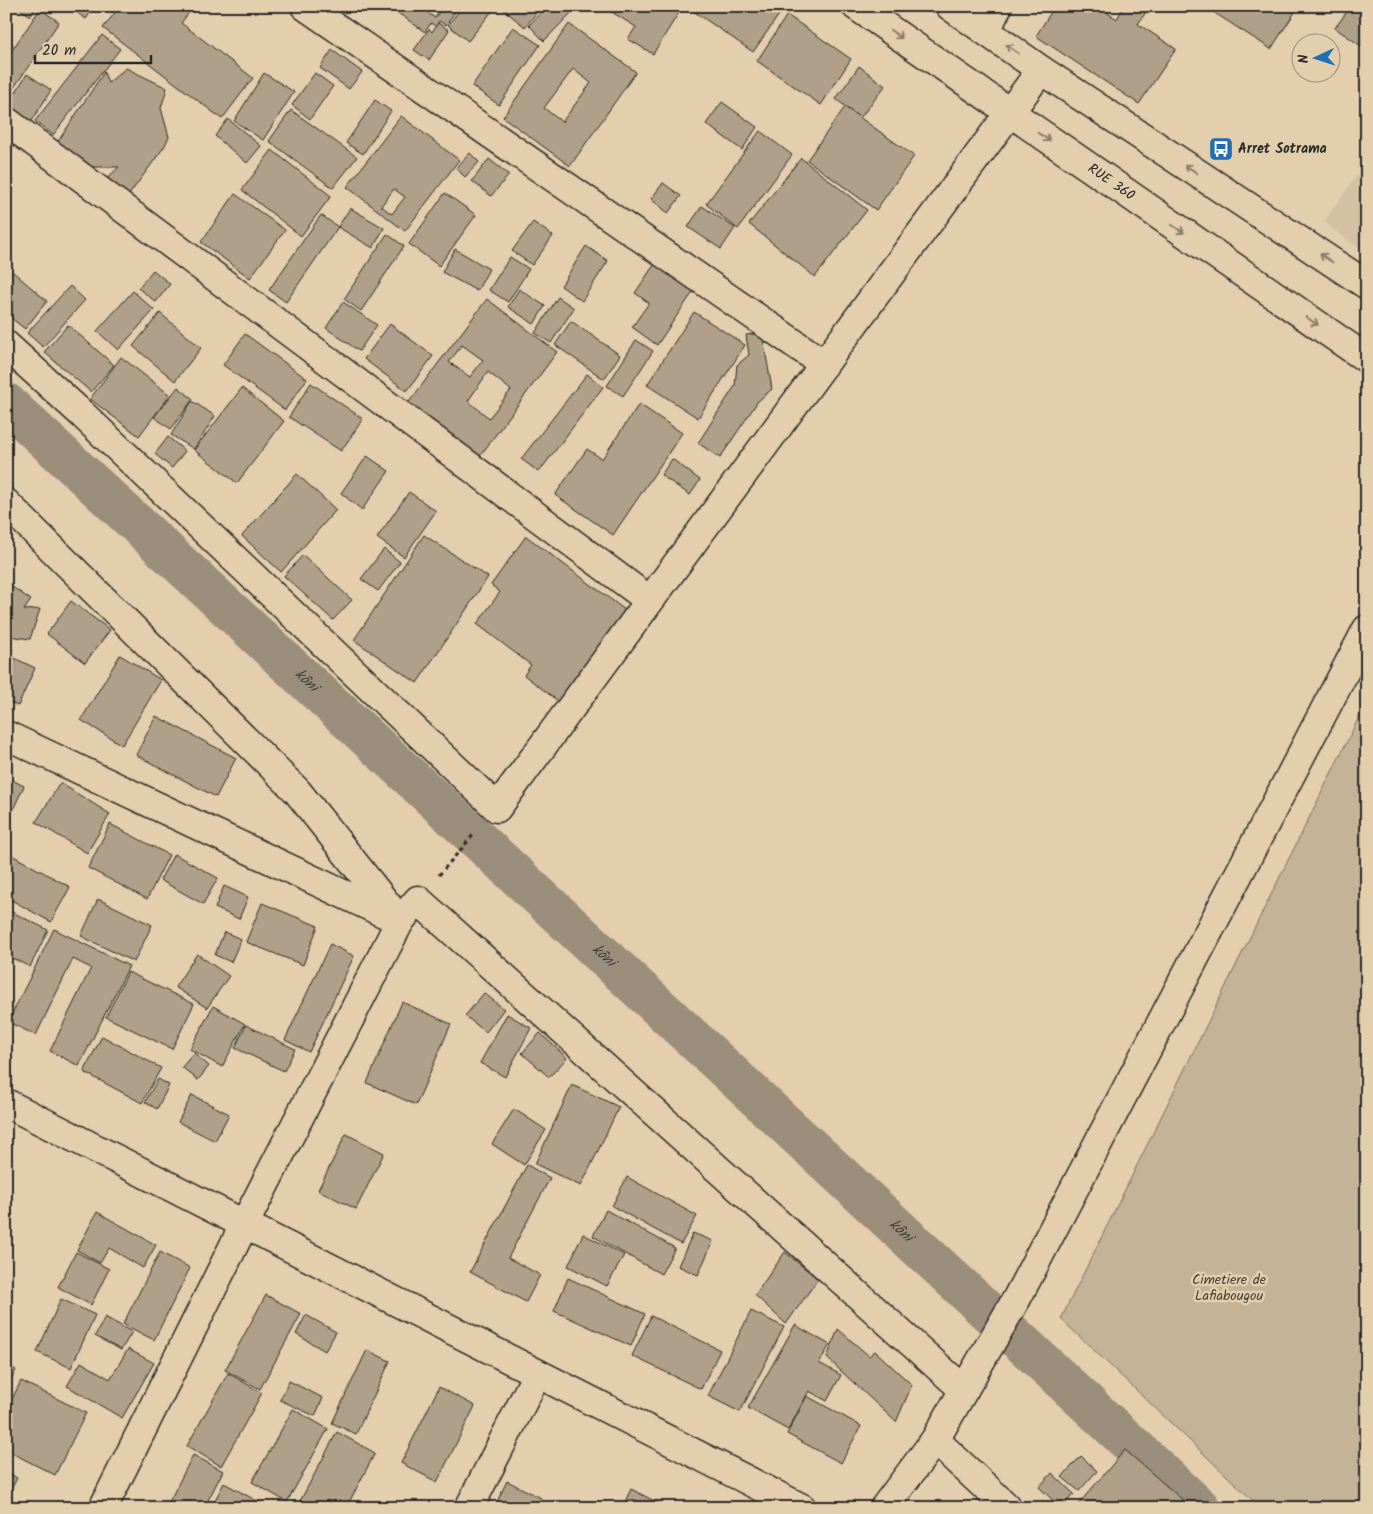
<svg xmlns="http://www.w3.org/2000/svg" width="1373" height="1514" viewBox="0 0 1373 1514" font-family="Kalam,sans-serif">
<style>
.built{fill:#d4c0a2}
.green{fill:#c5b398;stroke:#786f62}
.lines{fill:none;stroke-linecap:round;stroke-linejoin:round}
.canal{stroke:#9a8d7a;stroke-width:41}
.building{fill:#b0a089;stroke:#2b2b2b;fill-rule:evenodd}
.minor-casing{stroke:#2b2b2b;stroke-width:31}
.secondary-casing{stroke:#2b2b2b;stroke-width:31}
.path{stroke:#2b2b2b;stroke-width:3;stroke-dasharray:4 4;stroke-linecap:butt}
.minor{stroke:#e3cead;stroke-width:28}
.secondary{stroke:#e3cead;stroke-width:28}
.oneway{stroke:#877c6c}
.labels{text-anchor:middle;dominant-baseline:central;stroke-width:5;stroke-linejoin:round;paint-order:stroke}
.poi-label{font-size:14px;font-weight:bold;fill:#2b2b2b;stroke:#e3cead;text-anchor:start}
.street-label{font-size:14px;fill:#2b2b2b;stroke:#e3cead}
.park-label{font-size:14px;fill:#423f3b;stroke:#e3cead}
.water-label{font-size:15px;font-style:italic;fill:#413f3b;stroke:#e3cead}
</style>
<rect width="100%" height="100%" fill="#e3cead"/>
<filter id="ink" filterUnits="userSpaceOnUse"><feTurbulence type="fractalNoise" baseFrequency=".02" numOctaves="2"/><feDisplacementMap in="SourceGraphic" scale="10" xChannelSelector="R" yChannelSelector="G"/><feConvolveMatrix kernelMatrix="1 2 1 2 8 2 1 2 1" color-interpolation-filters="sRGB"/></filter>
<g filter="url(#ink)">
<path class="built" d="M1367,161V254L1324,222Z"/>
<path class="green" d="M1367,701V1508H1261L1061,1319Z"/>
<g class="lines">
<path class="canal" id="s1" d="M6,403L1200,1508"/>
</g>
<g class="building">
<path d="M16,6H37L31,16Z"/>
<path d="M68,6H95L86,19Z"/>
<path d="M120,6H194L181,23L253,78L222,119L103,28Z"/>
<path d="M388,6H423L421,8L435,18L443,6H459L446,25L439,21L436,27L431,23L425,32Z"/>
<path d="M463,6H488L493,10L468,41L448,25Z"/>
<path d="M499,6H542L525,27Z"/>
<path d="M547,6H564L571,13L544,41L529,25Z"/>
<path d="M602,6H643L651,12L655,6H683L653,54L628,39L636,27Z"/>
<path d="M690,6H779L783,9L753,52L689,8Z"/>
<path d="M1055,6H1097L1117,19L1124,6H1150L1138,24L1176,49L1139,104L1036,36Z"/>
<path d="M1213,6H1285L1295,12L1271,49L1210,10Z"/>
<path d="M1351,6H1367V50L1335,28Z"/>
<path d="M40,9L59,22L6,99V59Z"/>
<path d="M787,15L851,59L821,105L757,61Z"/>
<path d="M438,23L449,30L429,60L414,50L429,29L432,32Z"/>
<path d="M569,24L636,72L570,166L503,117ZM573,69L591,83L562,122L544,108Z"/>
<path d="M513,27L540,45L499,105L472,86Z"/>
<path d="M102,35L120,49L53,135L35,121Z"/>
<path d="M6,39L13,44L6,54Z"/>
<path d="M332,50L362,72L349,89L320,68Z"/>
<path d="M859,66L885,86L860,118L836,99Z"/>
<path d="M126,68L167,88L161,108L169,137L164,147L123,203L99,186L119,167H79L55,146L104,72L108,83Z"/>
<path d="M264,73L294,92L263,140L234,121Z"/>
<path d="M315,73L333,86L310,119L292,105Z"/>
<path d="M27,74L51,90L30,124L6,108Z"/>
<path d="M375,100L391,111L363,154L346,143Z"/>
<path d="M722,102L757,127L742,150L706,124Z"/>
<path d="M845,107L914,156L876,210L807,160Z"/>
<path d="M291,110L357,157L333,188L269,141Z"/>
<path d="M401,116L459,160L405,231L347,187ZM394,189L405,197L392,214L381,206Z"/>
<path d="M228,119L261,146L247,163L215,136Z"/>
<path d="M760,131L792,155L738,229L706,204Z"/>
<path d="M272,150L331,196L301,236L242,190Z"/>
<path d="M470,153L479,162L465,177L456,168Z"/>
<path d="M801,158L867,210L815,277L749,224Z"/>
<path d="M489,159L509,175L491,196L472,181Z"/>
<path d="M663,183L681,196L668,213L651,199Z"/>
<path d="M445,193L476,215L439,266L409,244Z"/>
<path d="M235,194L285,230L250,278L201,242Z"/>
<path d="M702,206L735,228L721,249L688,227Z"/>
<path d="M350,208L384,228L373,248L338,227Z"/>
<path d="M321,215L338,227L286,302L269,290Z"/>
<path d="M533,222L553,236L532,265L512,251Z"/>
<path d="M387,234L404,246L361,311L344,299Z"/>
<path d="M586,246L608,261L582,301L561,286Z"/>
<path d="M455,249L489,269L477,291L442,272Z"/>
<path d="M510,257L529,269L508,302L489,290Z"/>
<path d="M656,262L695,289L657,345L632,327L649,303L635,293Z"/>
<path d="M6,266L47,301L25,329L6,314Z"/>
<path d="M153,270L170,284L156,302L138,288Z"/>
<path d="M70,286L85,300L43,347L27,333Z"/>
<path d="M519,289L545,306L534,324L508,307Z"/>
<path d="M133,291L154,310L118,350L97,331Z"/>
<path d="M558,297L574,308L551,343L535,333Z"/>
<path d="M487,299L557,352L477,460L406,406ZM462,345L483,360L470,377L449,362ZM488,372L511,390L489,418L468,401Z"/>
<path d="M343,302L377,325L359,351L326,328Z"/>
<path d="M694,312L745,345L698,418L647,385Z"/>
<path d="M160,313L201,348L175,381L133,346Z"/>
<path d="M571,321L620,355L604,379L555,345Z"/>
<path d="M390,324L433,356L407,391L364,359Z"/>
<path d="M68,325L114,365L91,392L44,352Z"/>
<path d="M762,333L772,389L758,401L720,458L698,443L735,386L737,365L749,355L746,335Z"/>
<path d="M245,334L307,379L285,410L223,365Z"/>
<path d="M636,340L653,351L623,396L607,386Z"/>
<path d="M121,357L170,395L139,436L90,399Z"/>
<path d="M587,374L603,387L539,472L521,459Z"/>
<path d="M311,383L363,419L341,451L289,417Z"/>
<path d="M178,387L193,399L171,429L154,417Z"/>
<path d="M242,388L284,421L237,483L194,450Z"/>
<path d="M192,401L215,416L194,449L171,435Z"/>
<path d="M639,404L682,433L613,535L555,495L587,449L602,459Z"/>
<path d="M168,437L185,451L172,468L155,454Z"/>
<path d="M367,456L389,471L362,510L341,493Z"/>
<path d="M672,459L700,480L690,495L661,475Z"/>
<path d="M297,474L336,510L281,572L242,536Z"/>
<path d="M409,492L436,511L404,557L377,538Z"/>
<path d="M424,535L488,577L417,683L354,640Z"/>
<path d="M526,536L625,610L558,701L524,675L531,665L477,624L500,592L491,585Z"/>
<path d="M384,549L400,562L378,591L361,579Z"/>
<path d="M303,555L352,600L333,620L284,576Z"/>
<path d="M11,586L31,600L24,610L40,609L30,639L9,636L6,634V594Z"/>
<path d="M71,601L110,630L85,663L47,634Z"/>
<path d="M6,654L35,668L18,706L6,701Z"/>
<path d="M120,655L161,680L122,745L81,720Z"/>
<path d="M156,716L236,758L216,797L136,755Z"/>
<path d="M6,777L24,786L10,816L6,814Z"/>
<path d="M60,783L110,814L87,853L36,822Z"/>
<path d="M110,824L169,855L147,899L88,868Z"/>
<path d="M6,852L70,887L51,922L6,897Z"/>
<path d="M174,854L218,878L203,904L160,880Z"/>
<path d="M224,886L248,897L239,919L215,908Z"/>
<path d="M98,899L152,925L134,962L81,936Z"/>
<path d="M262,903L318,926L303,965L246,942Z"/>
<path d="M6,909L48,930L30,967L12,958L6,969Z"/>
<path d="M54,929L129,966L79,1066L50,1051L91,968L73,959L36,1035L8,1022Z"/>
<path d="M224,932L241,939L231,962L215,955Z"/>
<path d="M330,944L354,956L309,1052L285,1040Z"/>
<path d="M197,954L229,976L207,1008L175,987Z"/>
<path d="M128,972L194,1004L172,1049L106,1017Z"/>
<path d="M484,993L504,1009L486,1032L465,1016Z"/>
<path d="M402,1002L451,1024L416,1105L367,1083Z"/>
<path d="M213,1006L245,1024L222,1067L190,1049Z"/>
<path d="M507,1014L531,1028L505,1077L480,1063Z"/>
<path d="M246,1025L295,1049L284,1071L235,1048Z"/>
<path d="M540,1033L567,1058L549,1077L522,1053Z"/>
<path d="M102,1036L161,1068L142,1103L84,1072Z"/>
<path d="M194,1053L209,1066L198,1080L182,1067Z"/>
<path d="M158,1079L169,1085L157,1109L145,1102Z"/>
<path d="M572,1085L619,1107L581,1186L535,1164Z"/>
<path d="M192,1095L229,1114L215,1141L178,1122Z"/>
<path d="M514,1109L546,1130L524,1165L492,1144Z"/>
<path d="M346,1134L384,1153L356,1209L318,1190Z"/>
<path d="M527,1165L550,1178L508,1258L540,1275L526,1302L470,1272Z"/>
<path d="M627,1177L697,1216L681,1244L612,1206Z"/>
<path d="M606,1210L675,1248L661,1274L593,1236Z"/>
<path d="M97,1212L156,1245L143,1268L109,1248L100,1263L77,1250Z"/>
<path d="M693,1233L713,1241L698,1275L678,1266Z"/>
<path d="M583,1234L624,1255L607,1286L568,1266Z"/>
<path d="M76,1252L109,1269L91,1305L58,1287Z"/>
<path d="M160,1252L190,1268L154,1340L123,1324Z"/>
<path d="M785,1252L818,1279L786,1324L755,1295Z"/>
<path d="M568,1278L645,1314L631,1346L554,1311Z"/>
<path d="M266,1295L301,1314L260,1389L225,1370Z"/>
<path d="M61,1299L95,1315L71,1368L37,1352Z"/>
<path d="M751,1311L784,1327L740,1412L708,1396Z"/>
<path d="M306,1315L336,1332L325,1351L296,1334Z"/>
<path d="M651,1316L720,1350L701,1389L632,1356Z"/>
<path d="M105,1317L132,1332L121,1350L95,1336Z"/>
<path d="M795,1325L830,1345L819,1363L841,1375L827,1401L809,1391L788,1430L748,1408Z"/>
<path d="M838,1329L869,1356L875,1351L912,1385L896,1422L827,1358Z"/>
<path d="M128,1349L154,1363L122,1418L67,1386L81,1362L110,1379Z"/>
<path d="M367,1350L390,1361L356,1434L332,1423Z"/>
<path d="M6,1365L16,1370L6,1390Z"/>
<path d="M228,1373L262,1393L221,1466L187,1446Z"/>
<path d="M21,1381L86,1413L55,1475L6,1450V1411Z"/>
<path d="M289,1381L323,1398L315,1416L280,1400Z"/>
<path d="M439,1387L475,1406L437,1482L401,1463Z"/>
<path d="M807,1396L861,1426L841,1463L787,1434Z"/>
<path d="M293,1409L328,1429L287,1502L252,1482Z"/>
<path d="M337,1432L375,1453L346,1508H303L298,1505Z"/>
<path d="M1125,1450L1192,1508H1075Z"/>
<path d="M193,1455L223,1471L204,1508H166Z"/>
<path d="M1081,1456L1097,1471L1079,1491L1062,1477Z"/>
<path d="M6,1472L17,1478L6,1499Z"/>
<path d="M1052,1473L1074,1494L1061,1508L1039,1487Z"/>
<path d="M507,1481L541,1498L536,1508H494Z"/>
<path d="M224,1483L270,1508H211Z"/>
<path d="M631,1489L668,1508H622Z"/>
</g>
<g class="lines">
<defs>
<g id="minor">
<path d="M305,6L824,364"/>
<path d="M986,31L998,6"/>
<path d="M6,121L649,600"/>
<path d="M6,345L82,414L497,808L1041,70"/>
<path d="M6,503L297,791L400,921"/>
<path d="M6,735L394,918"/>
<path d="M6,1103L802,1508"/>
<path d="M935,1440L1008,1508"/>
<path d="M103,1508L244,1225L400,921L418,900L964,1390"/>
<path d="M469,1508L537,1374"/>
<path d="M884,1508L935,1440L1017,1298L1367,629"/>
</g>
<g id="secondary">
<path id="s2" d="M856,6L1367,359"/>
<path d="M950,6L1041,70L1367,285"/>
</g>
</defs>
<use href="#minor" class="minor-casing"/>
<use href="#secondary" class="secondary-casing"/>
<path class="path" d="M439,875L474,834"/>
<use href="#minor" class="minor"/>
<use href="#secondary" class="secondary"/>
</g>
<defs><path id="oneway-shaft" d="M-6 0H5M1.5-3L5.5 0L1.5 3" fill="none" stroke-width="1.6" stroke-linecap="round" stroke-linejoin="round" transform="scale(1.25)"/></defs>
<g class="oneway">
<use href="#oneway-shaft" transform="translate(896 34) rotate(35)"/>
<use href="#oneway-shaft" transform="translate(1012 49) rotate(-145)"/>
<use href="#oneway-shaft" transform="translate(1044 137) rotate(34)"/>
<use href="#oneway-shaft" transform="translate(1191 169) rotate(-147)"/>
<use href="#oneway-shaft" transform="translate(1178 229) rotate(34)"/>
<use href="#oneway-shaft" transform="translate(1326 258) rotate(-147)"/>
<use href="#oneway-shaft" transform="translate(1312 321) rotate(34)"/>
</g>
</g>
<defs>
<symbol id="bus-square" viewBox="-11 -11 22 22"><rect x="-9" y="-9" width="18" height="18" rx="4" fill="#1f6fb2" stroke="#e3cead"/><path d="M-5-6H5V4H4V6H2V4H-2V6H-4V4H-5ZM-3.5-4V0h7V-4ZM-3.5 1.2v1.5H-2V1.2ZM2 1.2v1.5H3.5V1.2Z" fill="#fff"/></symbol>
</defs>
<g fill-rule="evenodd">
<use href="#bus-square" x="1207" y="135" width="28" height="28"/>
</g>
<g class="labels">
<g class="poi-label">
<text x="1238" y="149">Arret Sotrama</text>
</g>
<g class="street-label">
<text stroke="none"><textPath href="#s2" startOffset="310">RUE 360</textPath></text>
</g>
<g class="park-label">
<text x="1229" y="1280">Cimetiere de<tspan x="1229" dy="16">Lafiabougou</tspan></text>
</g>
<g class="water-label">
<text stroke="none"><textPath href="#s1" startOffset="409">kôni</textPath></text>
<text stroke="none"><textPath href="#s1" startOffset="814">kôni</textPath></text>
<text stroke="none"><textPath href="#s1" startOffset="1219">kôni</textPath></text>
</g>
</g>
<rect width="1373" height="1514" fill="none" stroke="#e3cead" stroke-width="25"/>
<rect x="12" y="12" width="1348" height="1489" fill="none" stroke="#2b2b2b" stroke-width="2" filter="url(#ink)"/>
<g transform="translate(1316 58) rotate(266)"><circle r="24" fill="#e3cead" stroke="#998d79"/>
<path d="M0-4L9 19L0 12L-9 19Z" fill="#1f6fb2"/>
<text y="-8" font-size="14" font-weight="bold" text-anchor="middle" fill="#2b2b2b">N</text>
</g>
<path d="M35 55v8h116v-8" fill="none" stroke="#2b2b2b" stroke-width="2.5"/>
<text x="42" y="55" font-size="15" fill="#2b2b2b" stroke="#e3cead" stroke-width="4" paint-order="stroke">20 m</text>
</svg>
